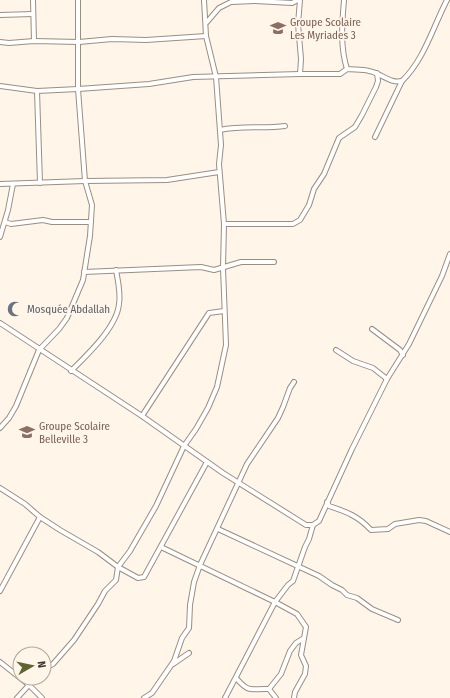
<svg xmlns="http://www.w3.org/2000/svg" width="450" height="698" viewBox="0 0 450 698" font-family="'Fira Sans Condensed',sans-serif">
<style>
.lines{fill:none;stroke-linecap:round;stroke-linejoin:round}
.minor-casing{stroke:#9a8e81;stroke-width:6}
.minor{stroke:#fff;stroke-width:4}
.labels{text-anchor:middle;dominant-baseline:central;stroke-width:3.5;stroke-linejoin:round;paint-order:stroke}
.education-label{font-size:11px;fill:#785e54;stroke:#fff5e9;text-anchor:start}
.worship-label{font-size:11px;fill:#5b616d;stroke:#fff5e9;text-anchor:start}
</style>
<rect width="100%" height="100%" fill="#fff5e9"/>
<g class="lines">
<defs>
<g id="minor">
<path d="M33,0L34,41"/>
<path d="M300,0L298,24L301,59L300,74"/>
<path d="M344,0C342,23 340,47 347,69"/>
<path d="M0,15L33,14"/>
<path d="M207,22L219,8L231,2L255,1L292,3L298,0"/>
<path d="M0,42L9,43L34,41L79,42L112,39L146,40L206,36"/>
<path d="M0,86L37,91L78,89L149,84L193,77L300,74H340L347,69C354,70 362,69 369,71C381,73 390,84 402,81"/>
<path d="M37,91L40,183"/>
<path d="M220,130C241,125 264,129 285,126"/>
<path d="M375,137L402,81C424,60 433,27 447,0"/>
<path d="M0,184L85,181L167,180L219,172"/>
<path d="M5,222L11,224L43,220L52,222H91"/>
<path d="M224,224H293L300,220L309,205L314,189L324,174L339,138L355,127L362,115L376,87L378,81L377,73"/>
<path d="M0,237L8,210L13,184"/>
<path d="M84,272L201,267L214,270L241,262H274"/>
<path d="M0,323L142,416L223,473L306,525H313"/>
<path d="M372,329L400,350L403,355"/>
<path d="M336,350L353,361L373,368L387,379"/>
<path d="M71,371C87,355 117,327 119,304C121,294 118,281 116,270"/>
<path d="M142,416L209,313L224,311"/>
<path d="M0,428L9,418L16,406L39,350L59,329L67,318L83,280L90,236L92,205L85,181L78,89V0"/>
<path d="M0,488L25,504L40,517L60,530L98,552L118,567L138,578L144,577L207,462"/>
<path d="M327,502L329,506C347,512 358,516 371,530L388,529L395,524L419,520L426,521L450,532"/>
<path d="M218,529L319,576L332,585L342,590L347,595L357,598L372,609L398,620"/>
<path d="M161,547L275,602L297,614L306,627L301,655L306,666L305,674L295,692L294,698"/>
<path d="M0,591L40,517"/>
<path d="M0,662L29,685L42,698"/>
<path d="M173,664L189,653"/>
<path d="M44,669L53,664L74,640L98,604L105,591L116,580L118,567L130,551L156,506L184,446L196,429L208,408L217,387L226,345L223,268L224,224L219,164L221,145L216,77L206,36L204,0"/>
<path d="M236,678C250,694 250,688 269,689L276,698"/>
<path d="M269,689L281,674L290,651L296,643L304,638"/>
<path d="M17,698L29,685L33,678"/>
<path d="M144,698L152,693L174,661L182,638L189,628L190,605L194,582L200,565L247,464L278,418L283,407L290,388L294,382"/>
<path d="M225,698L275,602L288,585L293,581L305,547L309,539L313,525L319,521L352,449L387,379L409,344L442,276L450,254"/>
</g>
</defs>
<use href="#minor" class="minor-casing"/>
<use href="#minor" class="minor"/>
</g>
<defs>
<symbol id="school-bare" viewBox="-9 -9 18 18"><path d="M0-5L7-2L0 1L-7-2ZM-4 1L0 2.5L4 1V4Q0 6-4 4Z" fill="#8d6e63" stroke="#fff5e9" stroke-width="2.5" paint-order="stroke"/></symbol>
<symbol id="mosque-bare" viewBox="-9 -9 18 18"><path d="M3.5-4.9A6 6 0 1 0 3.5 4.9A5 5 0 1 1 3.5-4.9Z" fill="#6b7280" stroke="#fff5e9" stroke-width="2.5" paint-order="stroke"/></symbol>
</defs>
<g fill-rule="evenodd">
<use href="#school-bare" x="267" y="17" width="22" height="22"/>
<use href="#mosque-bare" x="4" y="298" width="22" height="22"/>
<use href="#school-bare" x="16" y="421" width="22" height="22"/>
</g>
<g class="labels">
<g class="education-label">
<text x="290" y="22">Groupe Scolaire<tspan x="290" dy="13">Les Myriades 3</tspan></text>
<text x="39" y="426">Groupe Scolaire<tspan x="39" dy="13">Belleville 3</tspan></text>
</g>
<g class="worship-label">
<text x="27" y="309">Mosquée Abdallah</text>
</g>
</g>
<g transform="translate(32 666) rotate(81)"><circle r="19" fill="#fff5e9" stroke="#b0a89e"/>
<path d="M0-3L7 15L0 10L-7 15Z" fill="#616330"/>
<text y="-6" font-size="11" font-weight="bold" text-anchor="middle" fill="#39342e">N</text>
</g>
</svg>
